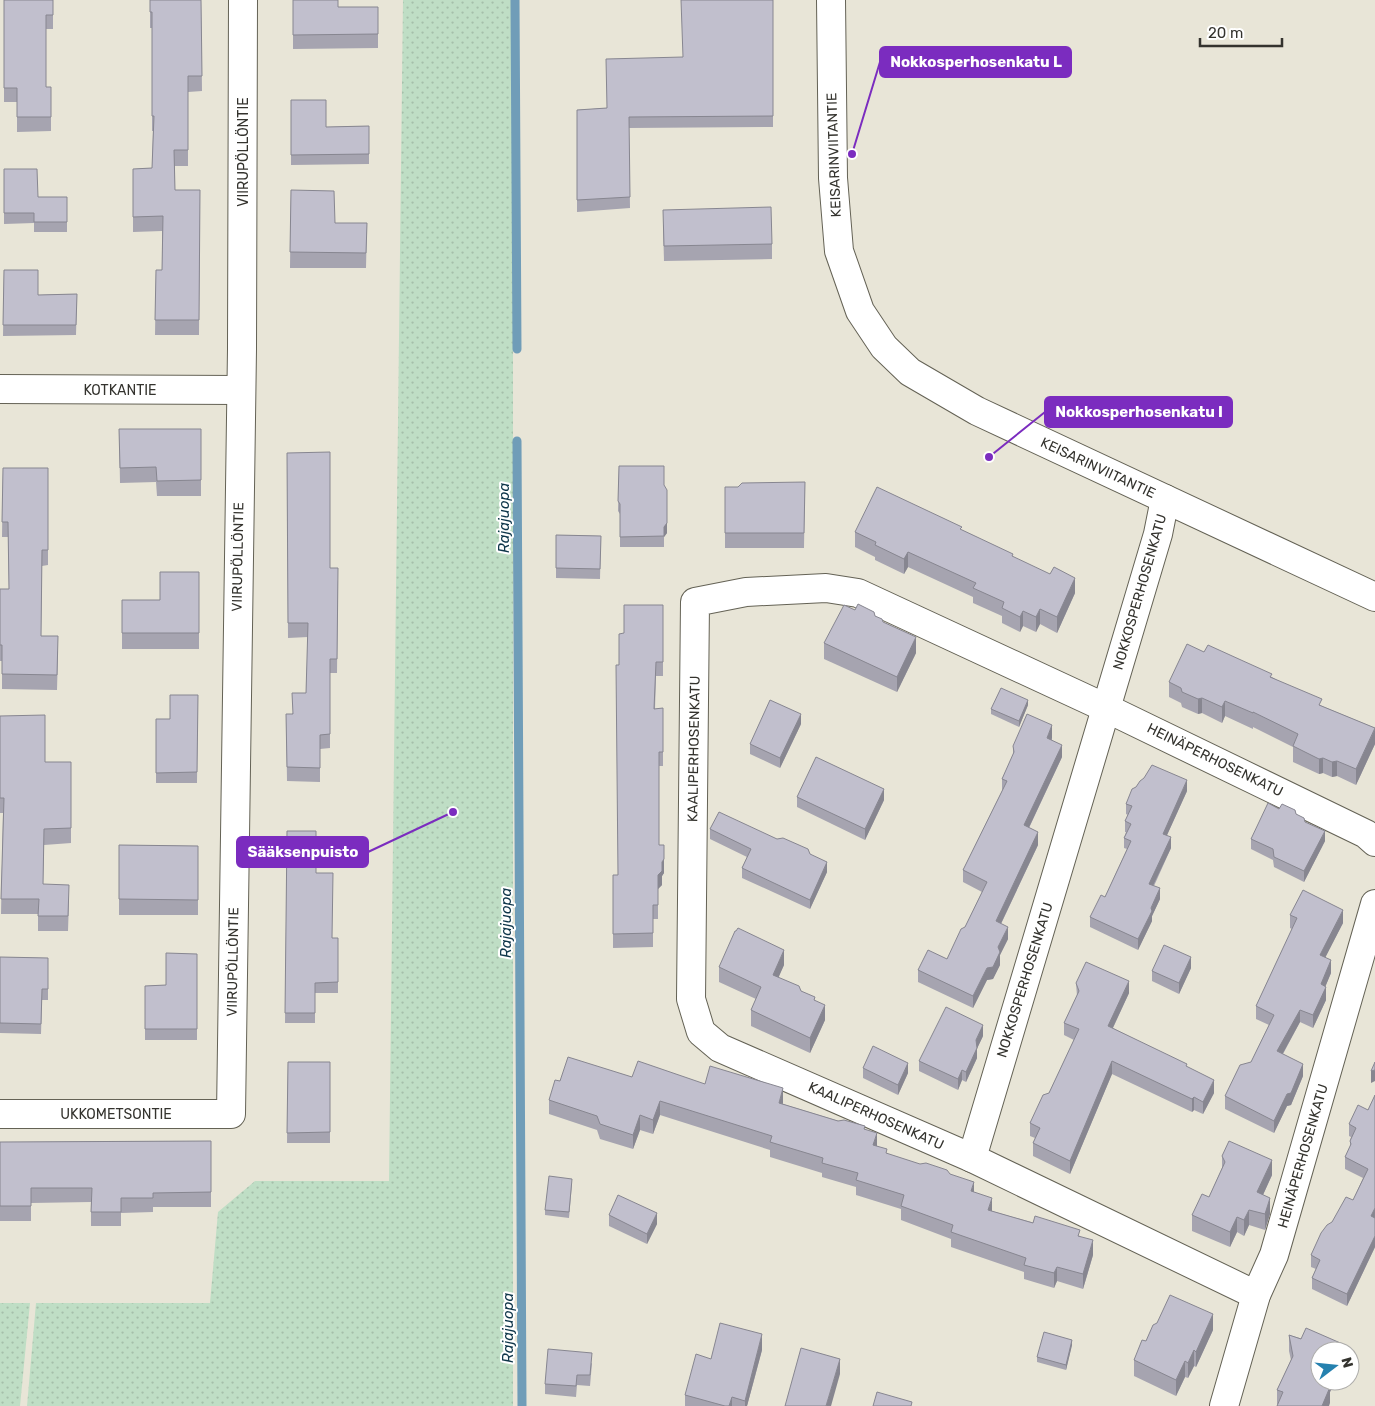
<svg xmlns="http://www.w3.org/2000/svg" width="1375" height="1406" viewBox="0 0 1375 1406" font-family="Rubik,sans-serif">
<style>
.park{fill:url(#park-dots)}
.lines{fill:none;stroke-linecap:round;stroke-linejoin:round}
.stream{stroke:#709db8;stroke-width:9}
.minor-casing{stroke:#646255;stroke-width:30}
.minor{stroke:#fff;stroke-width:28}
.wall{fill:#a6a4b0}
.shaded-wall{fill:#878690}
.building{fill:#c1bfcd;stroke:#878690}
.labels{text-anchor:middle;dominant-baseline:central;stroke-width:4;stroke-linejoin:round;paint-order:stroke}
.street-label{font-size:14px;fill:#34332e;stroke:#fff}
.water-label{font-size:15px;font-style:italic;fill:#0f364a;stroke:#fff}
.leader{fill:none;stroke:#7b2cbf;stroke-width:2}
.callout-dot{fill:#7b2cbf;stroke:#fff;stroke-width:2}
.callout{fill:#7b2cbf;stroke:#7b2cbf;stroke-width:2}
.callout-label{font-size:15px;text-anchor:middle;font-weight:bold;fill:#fff}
</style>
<defs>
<pattern id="park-dots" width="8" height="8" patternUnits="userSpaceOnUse" patternTransform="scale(1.25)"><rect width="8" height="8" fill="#bfdec5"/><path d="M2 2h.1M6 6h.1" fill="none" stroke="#a5bfaa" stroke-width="1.8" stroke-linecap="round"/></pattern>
</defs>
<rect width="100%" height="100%" fill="#e8e5d7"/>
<g class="park">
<path d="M403,0H513V1406H27L36,1303H210L218,1212L255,1181H389Z"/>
<path d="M0,1303H30L20,1406H0Z"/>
</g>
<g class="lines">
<g class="stream">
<path d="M515,0L517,349"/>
<path d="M517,441L522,1406"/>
</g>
<defs>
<g id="minor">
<path d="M831,0L833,178L839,251L860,311L884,347L910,372L977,411L1375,597"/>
<path d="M0,389L241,390"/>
<path d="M1165,499L1158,534L972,1158L1256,1295"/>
<path d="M0,1114H231L242,349L243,0"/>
<path d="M972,1158L720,1048L701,1032L691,999L695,602L746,592L826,588L858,593L1106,708L1366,834L1375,842"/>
<path d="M1224,1406L1256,1295L1274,1255L1375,904"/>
</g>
</defs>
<use href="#minor" class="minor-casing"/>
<use href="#minor" class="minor"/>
</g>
<g class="wall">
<path d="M4,0H53V29H46V87H51V131L17,132V102H4Z"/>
<path d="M150,0H201L202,91L188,92V166H175V190H200L199,335H155L156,270H162V231L133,232V169L152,168L153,131H152V28H150Z"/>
<path d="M293,0L338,7H378V48L293,49Z"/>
<path d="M773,0V127L629,128L630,208L577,212V110L607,108L683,57Z"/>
<path d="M291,100L326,127L369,126V164L291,165Z"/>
<path d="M4,169L38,197H67V232H34V223L4,224Z"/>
<path d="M291,190L335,223H367L366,268H290Z"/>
<path d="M663,225L772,244V259L664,261Z"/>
<path d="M4,270L38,295L77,294L76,335L3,336Z"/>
<path d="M119,429H201V496H157L156,482L120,483Z"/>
<path d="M287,453L330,568L338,582L337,673H330V748L320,749V782L287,781L286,714H292L306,693L308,637L288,638Z"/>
<path d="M619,466L664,486L667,533L664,537V547H620V514L618,511Z"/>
<path d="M3,468H48V565L42,566L41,636L58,652L57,690L2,689V661H0V589H9L8,537H2Z"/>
<path d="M805,482L804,548H725V487H738Z"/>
<path d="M962,530L1013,557L1075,593L1057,633L1040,624L1036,632L1023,626L1020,632L1002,623V616L973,603V597L908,567L904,574L875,560V557L855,547V532Z"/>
<path d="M556,535L601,536L600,579L556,578Z"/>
<path d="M199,572V649H122V600H160Z"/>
<path d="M663,605V676H656L655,709L663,708V766H659V845L664,873L662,876V885L658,889V919H653V947L613,948V875H618L619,665L624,633Z"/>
<path d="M855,610L875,616L916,653L897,692L824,659V643Z"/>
<path d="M1204,652L1272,677L1322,706L1375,728V744L1356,785L1337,776L1332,777L1323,773L1319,774L1293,762V747L1253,727V729L1225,716L1222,723L1202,713L1198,714L1182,707L1181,703L1169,697V682Z"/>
<path d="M198,695L197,783H156V719H170Z"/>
<path d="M1028,705L1019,727L991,714V709Z"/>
<path d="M0,716L45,762H71V843L44,845L43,884L69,900L68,931H38V914H1L3,813H0Z"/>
<path d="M801,724L780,768L750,754V744Z"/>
<path d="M1052,738V740L1062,757L1029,828L1038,845L1001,924L1008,939L1000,955V965L993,979L987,980L973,1008L918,982V970L947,959L965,927L982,892L963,882V870L1002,791V779L1013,755V746Z"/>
<path d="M1187,791L1167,835L1171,848L1154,886L1160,899L1152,916V921L1138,950L1090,927V917L1105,897L1127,849L1124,848V838L1126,832H1125V821L1128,815L1126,814V804Z"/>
<path d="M797,797L884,800L865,840L797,807Z"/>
<path d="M1279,809L1296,814L1305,822L1325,841L1304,882L1274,867L1273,860L1251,849V839Z"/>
<path d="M710,829L810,854L827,872L810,909L742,878V868L747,857L710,839Z"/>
<path d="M287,831L316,873L332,938H338V993H315V1023H285Z"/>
<path d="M119,845L198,846V915H119Z"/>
<path d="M1290,915L1343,923L1325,957L1331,973L1325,987L1326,1000L1313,1028L1300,1022L1283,1054L1303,1076L1291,1105L1287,1106L1274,1133L1225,1109V1096L1251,1062L1269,1025L1256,1019V1006L1292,929L1290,928Z"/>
<path d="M197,954V1040H145V986L166,985Z"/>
<path d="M0,957L48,958V1000H42L41,1034L0,1033Z"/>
<path d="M784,965L778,977L801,991L815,1000L825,1020L810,1053L751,1026V1010L756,999L719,982V967Z"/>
<path d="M1191,968L1179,994L1152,981V971Z"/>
<path d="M1076,983L1129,993L1113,1028L1187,1067L1214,1093L1203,1114L1194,1110L1192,1112L1112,1074L1070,1174L1033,1156V1143L1035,1138L1030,1136V1123L1049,1093L1074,1040L1064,1035V1023L1077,996Z"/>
<path d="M983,1036L977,1048V1058L966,1082L962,1080L958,1090L919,1071V1061Z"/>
<path d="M288,1062H330V1143H287Z"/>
<path d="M863,1068L908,1073L898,1095L863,1078Z"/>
<path d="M632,1077L705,1084L783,1104L865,1129L877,1146L887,1154L950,1174L974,1192L992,1211L1080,1236L1093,1255L1083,1289L1057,1281L1054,1288L1024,1279V1272L951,1247V1239L901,1220V1209L856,1195V1187L822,1177V1173L770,1157V1150L660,1115L653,1134L640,1130L633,1149L600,1139L597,1130L549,1114V1100L560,1081Z"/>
<path d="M1375,1095V1247L1347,1306L1312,1289V1278L1316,1269L1311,1267V1255L1332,1222L1353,1200L1363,1178L1345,1169V1157L1350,1147V1141L1351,1137L1349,1136V1124L1368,1110Z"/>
<path d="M211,1141V1207H153V1212L121,1213V1226H91V1202L31,1203V1221H0V1142Z"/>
<path d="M1222,1156L1272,1175L1263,1195L1270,1214L1265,1230L1249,1225L1244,1236L1237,1232L1230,1247L1192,1231V1215L1209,1197L1222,1168Z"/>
<path d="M572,1184L569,1218L545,1215V1210Z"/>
<path d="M609,1215L657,1224L647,1244L609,1226Z"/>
<path d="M1213,1330L1196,1367L1194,1366L1188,1378L1185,1377L1176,1396L1134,1376V1360L1146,1341Z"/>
<path d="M1289,1335L1345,1351L1330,1392V1403L1277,1404V1390L1291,1360L1289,1351Z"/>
<path d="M1072,1345L1066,1370L1037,1362V1357Z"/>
<path d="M762,1350L747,1406H685V1395Z"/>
<path d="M592,1363L590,1386L577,1385L576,1397L545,1394V1384Z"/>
</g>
<g class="shaded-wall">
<path d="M667,490V533L664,537V527Z"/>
<path d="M908,552V567L904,574V559Z"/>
<path d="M1075,578V593L1057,633V617Z"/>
<path d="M1040,609V624L1036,632V617Z"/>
<path d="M1023,611V626L1020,632V617Z"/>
<path d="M916,637V653L897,692V677Z"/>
<path d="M1202,698V713L1198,714V699Z"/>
<path d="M1028,700V705L1019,727V721Z"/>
<path d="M1225,701V716L1222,723V707Z"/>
<path d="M801,714V724L780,768V758Z"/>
<path d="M1052,725V738L1047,750V738Z"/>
<path d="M1375,729V744L1356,785V769Z"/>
<path d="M1062,745V757L1024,838V825Z"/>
<path d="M1323,758V773L1319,774V759Z"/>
<path d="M1337,761V776L1332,777V762Z"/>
<path d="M1187,780V791L1163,844V834Z"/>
<path d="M884,789V800L865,840V829Z"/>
<path d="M1325,831V841L1304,882V871Z"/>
<path d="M1038,832V845L996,934V921Z"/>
<path d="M1171,837V848L1149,894V884Z"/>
<path d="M664,859V873L662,876V885L658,889V875L662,862Z"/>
<path d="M827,862V872L810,909V900Z"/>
<path d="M1160,888V899L1152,916V921L1138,950V939Z"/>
<path d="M1343,910V923L1320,968V955Z"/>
<path d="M1008,927V939L1000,955V965L993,979L987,980L973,1008V996Z"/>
<path d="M784,950V965L773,990V975Z"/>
<path d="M1191,957V968L1179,994V983Z"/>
<path d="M1331,960V973L1321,997V984Z"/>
<path d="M1129,981V993L1108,1038V1026Z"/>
<path d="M1326,987V1000L1313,1028V1015Z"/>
<path d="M825,1005V1020L810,1053V1038Z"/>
<path d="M1300,1010V1022L1277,1064V1051Z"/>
<path d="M983,1025V1036L976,1051V1040Z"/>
<path d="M977,1048V1058L966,1082V1072Z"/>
<path d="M1112,1061V1074L1070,1174V1161Z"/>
<path d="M908,1063V1073L898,1095V1085Z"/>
<path d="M1303,1064V1076L1291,1105L1287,1106L1274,1133V1121L1287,1094Z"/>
<path d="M962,1070V1080L958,1090V1079Z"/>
<path d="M1375,1070V1081L1371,1083V1071Z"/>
<path d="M1214,1080V1093L1203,1114V1102Z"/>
<path d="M783,1088V1103L779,1117V1103Z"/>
<path d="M1194,1097V1110L1192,1112V1099Z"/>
<path d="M660,1101V1115L653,1134V1120Z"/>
<path d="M640,1115V1130L633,1149V1135Z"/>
<path d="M877,1133V1147L873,1145Z"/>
<path d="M1272,1160V1175L1257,1208V1192Z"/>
<path d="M974,1182V1196L971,1191Z"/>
<path d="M992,1198V1212L988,1210Z"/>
<path d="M1270,1198V1214L1265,1230V1214Z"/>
<path d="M1375,1208V1220L1371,1216Z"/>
<path d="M1249,1210V1225L1244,1236V1220Z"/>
<path d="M657,1213V1224L647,1244V1234Z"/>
<path d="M1237,1217V1232L1230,1247V1232Z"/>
<path d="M1375,1236V1247L1347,1306V1294Z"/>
<path d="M1093,1240V1255L1083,1289V1274Z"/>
<path d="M1057,1267V1281L1054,1288V1273Z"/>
<path d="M1213,1314V1330L1196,1367V1352Z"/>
<path d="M762,1334V1350L747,1406H745V1401Z"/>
<path d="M1072,1340V1345L1066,1370V1365Z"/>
<path d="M1194,1350V1366L1188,1378V1363Z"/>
<path d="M840,1359V1374L831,1406H826Z"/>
<path d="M1185,1361V1377L1176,1396V1380Z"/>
<path d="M1329,1381H1336L1330,1392V1403L1329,1406H1322L1326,1385Z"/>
<path d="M732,1397V1406H729Z"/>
</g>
<g class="building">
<path d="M4,0H53V15H46V87H51V117H17V88H4Z"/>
<path d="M150,0H201L202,76H188V150H174L175,190H200L199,320H155L156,270H162L163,216L133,217V169L152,168L154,116H152V12H150Z"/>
<path d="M293,0H338V7H378V34L293,35Z"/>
<path d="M681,0H773V116L629,117L630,197L577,200V110L607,108L606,59L683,57Z"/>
<path d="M291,100H326V127L369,126V154L291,155Z"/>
<path d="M4,169H37L38,197H67V222H34V213H4Z"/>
<path d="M291,190L334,191L335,223H367L366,253L290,252Z"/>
<path d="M771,207L772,244L664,246L663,210Z"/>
<path d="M4,270H38V295L77,294L76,325H3Z"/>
<path d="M119,429H201V480L157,481L156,467L120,468Z"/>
<path d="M330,452V568H338L337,659H330V734L320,735V768L287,767L286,714H293L292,693H306L308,623H288L287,453Z"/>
<path d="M619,466H664V485L667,490V523L664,527V536L620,537V504L618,501Z"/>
<path d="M3,468H48V550H42L41,636H58L57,675L2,674V645H0V589H9L8,522H2Z"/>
<path d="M805,482L804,533H725V487H738L742,483Z"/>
<path d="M877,487L962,527L960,529L1013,554L1012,556L1050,574L1054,567L1075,578L1057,617L1040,609L1036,617L1023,611L1020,617L1002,608L1004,602L973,588L976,583L908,552L904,559L875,545L876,542L855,532Z"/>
<path d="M556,535L601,536L600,569L556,568Z"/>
<path d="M160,572H199V633H122V600H160Z"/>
<path d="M858,604L874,612L875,616L882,619L883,622L916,637L897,677L824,643L844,605L855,610Z"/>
<path d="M624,605H663V662H656L654,709L663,708V752H659V845H664V859L662,862V871L658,875V905H653V933L613,934V875H618L616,665H619V634L624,633Z"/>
<path d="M1187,644L1204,652L1208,645L1241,660L1272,674L1270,677L1322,699L1319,705L1375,728L1356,769L1337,761L1332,762L1323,758L1319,759L1293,746L1298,734L1253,712V713L1225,701L1222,707L1202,698L1198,699L1182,692L1181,688L1169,682Z"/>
<path d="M1001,688L1028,700L1019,721L991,709Z"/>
<path d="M170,695H198L197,772L156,773V719H170Z"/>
<path d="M770,700L801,714L780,758L750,744Z"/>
<path d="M1027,714L1052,725L1047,738L1062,745L1024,825L1038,832L996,921L1008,927L998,947L1000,952L993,967L987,968L973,996L918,970L928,950L947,959L961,929L965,927L987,882L963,870L1007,781L1002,779L1014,752L1013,746Z"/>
<path d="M45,715V762H71V828L44,829L43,884L69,885L68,916H38L39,899H1L4,798H0V716Z"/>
<path d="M816,757L884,789L865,829L797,797Z"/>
<path d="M1152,765L1187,780L1163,834L1171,837L1149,884L1160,888L1151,908L1152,911L1138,939L1090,917L1101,895L1105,897L1131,841L1124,838L1131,824L1125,821L1132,806L1126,804L1132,789L1136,787L1140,781L1144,778Z"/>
<path d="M1268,803L1279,809L1282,804L1295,810L1296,814L1304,818L1305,822L1325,831L1304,871L1274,857L1273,849L1251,839Z"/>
<path d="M719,812L777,839L783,838L808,849L810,854L827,862L810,900L742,868L751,849L710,829Z"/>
<path d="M287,831H316V873H333L332,938H338V982L315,983V1013H285Z"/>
<path d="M119,845L198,846V900L119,899Z"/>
<path d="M1303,890L1343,910L1320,955L1331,960L1321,984L1326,987L1313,1015L1300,1010L1277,1051L1303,1064L1291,1093L1287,1094L1274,1121L1225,1096L1240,1065L1251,1062L1274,1015L1256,1006L1297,918L1290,915Z"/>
<path d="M738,928L784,950L773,975L799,986L801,991L815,997L814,1000L825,1005L810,1038L751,1010L761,987L719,967L735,931H736Z"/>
<path d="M1164,945L1191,957L1179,983L1152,971Z"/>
<path d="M166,953L197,954V1029H145V986L166,985Z"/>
<path d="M0,957L48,958V989H42L41,1024L0,1023Z"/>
<path d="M1086,962L1129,981L1108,1026L1187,1064L1186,1066L1214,1080L1203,1102L1194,1097L1192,1099L1112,1061L1070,1161L1033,1143L1040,1128L1030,1123L1043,1095L1049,1093L1079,1029L1064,1023L1079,991L1076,983Z"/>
<path d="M946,1007L983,1025L976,1040L977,1048L966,1072L962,1070L958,1079L919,1061Z"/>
<path d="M873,1046L908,1063L898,1085L863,1068Z"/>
<path d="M568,1057L632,1077L638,1061L705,1084L710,1066L783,1088L779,1103L838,1121L844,1120L865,1126L864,1129L877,1133L873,1145L887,1149L886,1153L920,1164L926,1163L947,1170L950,1174L974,1182L971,1191L992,1198L988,1210L1033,1223L1035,1216L1080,1230L1078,1236L1093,1240L1083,1274L1057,1267L1054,1273L1024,1265L1026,1258L951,1232L953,1225L901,1206L904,1195L856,1180L858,1173L822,1163L823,1158L770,1142L772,1136L660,1101L653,1120L640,1115L633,1135L600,1124L597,1116L549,1100L555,1080L560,1081Z"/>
<path d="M288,1062H330V1132L287,1133Z"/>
<path d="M1375,1062V1070L1371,1071Z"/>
<path d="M1375,1095V1208L1371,1216L1375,1218V1236L1347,1294L1312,1278L1320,1260L1311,1255L1321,1233L1327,1225L1332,1222L1346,1197L1353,1200L1368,1169L1345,1157L1351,1144L1350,1141L1356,1128L1349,1124L1358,1105L1368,1110Z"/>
<path d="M211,1141V1192L153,1193V1198H121V1212H91L92,1188H31V1206H0V1142Z"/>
<path d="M1229,1141L1272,1160L1257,1192L1270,1198L1265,1214L1249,1210L1244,1220L1237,1217L1230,1232L1192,1215L1202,1194L1209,1197L1225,1162L1222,1156Z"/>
<path d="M549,1176L572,1179L569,1212L545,1210Z"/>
<path d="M618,1195L657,1213L647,1234L609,1215Z"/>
<path d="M1170,1295L1213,1314L1196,1352L1194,1350L1188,1363L1185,1361L1176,1380L1134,1360L1142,1340L1146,1341L1153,1325L1157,1323Z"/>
<path d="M720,1323L762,1334L745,1401L732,1397L729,1406H725L685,1395L696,1354L711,1359Z"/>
<path d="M1306,1328L1345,1345L1342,1351H1320V1381H1329L1326,1385L1330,1387L1322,1406H1277L1283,1392L1277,1390L1293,1356L1289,1335L1301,1339Z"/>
<path d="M1044,1332L1072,1340L1066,1365L1037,1357Z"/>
<path d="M801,1348L840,1359L826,1406H785Z"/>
<path d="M548,1349L592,1353L590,1375H577L576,1386L545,1384Z"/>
<path d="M877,1392L912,1402L911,1406H873Z"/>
</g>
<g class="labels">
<g class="street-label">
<text transform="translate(243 152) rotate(-90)">VIIRUPÖLLÖNTIE</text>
<text transform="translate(834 155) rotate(-92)">KEISARINVIITANTIE</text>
<text x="120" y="390">KOTKANTIE</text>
<text transform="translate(1098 468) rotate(25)">KEISARINVIITANTIE</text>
<text transform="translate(238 557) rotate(-89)">VIIRUPÖLLÖNTIE</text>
<text transform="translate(1140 592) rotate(-74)">NOKKOSPERHOSENKATU</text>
<text transform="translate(694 749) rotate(-89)">KAALIPERHOSENKATU</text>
<text transform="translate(1215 760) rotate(26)">HEINÄPERHOSENKATU</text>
<text transform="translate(233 962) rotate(-89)">VIIRUPÖLLÖNTIE</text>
<text transform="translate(1025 980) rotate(-73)">NOKKOSPERHOSENKATU</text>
<text x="116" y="1114">UKKOMETSONTIE</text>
<text transform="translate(876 1116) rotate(24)">KAALIPERHOSENKATU</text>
<text transform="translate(1303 1156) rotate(-74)">HEINÄPERHOSENKATU</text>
</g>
<g class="water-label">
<text transform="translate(504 518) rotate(-90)">Rajajuopa</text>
<text transform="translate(506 923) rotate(-90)">Rajajuopa</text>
<text transform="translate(508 1328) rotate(-90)">Rajajuopa</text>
</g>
</g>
<path class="leader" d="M852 154L880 62M989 457L1045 412M453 812L368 852"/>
<g class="callout-dot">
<circle cx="852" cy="154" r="5"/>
<circle cx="989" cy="457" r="5"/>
<circle cx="453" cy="812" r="5"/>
</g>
<g class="callout">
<rect x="880" y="47" width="191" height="30" rx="5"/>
<rect x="1045" y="397" width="187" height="30" rx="5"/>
<rect x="237" y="837" width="131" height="30" rx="5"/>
</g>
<g class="callout-label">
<text x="976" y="67">Nokkosperhosenkatu L</text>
<text x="1139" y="417">Nokkosperhosenkatu I</text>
<text x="303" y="857">Sääksenpuisto</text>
</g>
<g transform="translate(1335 1366) rotate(74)"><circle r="24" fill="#ffffff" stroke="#aeadab"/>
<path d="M0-4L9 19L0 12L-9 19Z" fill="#2581af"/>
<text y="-8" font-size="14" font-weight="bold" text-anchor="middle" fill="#34332e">N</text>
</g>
<path d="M1200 38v8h82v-8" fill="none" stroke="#34332e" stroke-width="2.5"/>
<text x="1208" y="38" font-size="15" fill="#34332e" stroke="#ffffff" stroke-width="4" paint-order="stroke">20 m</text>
</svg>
